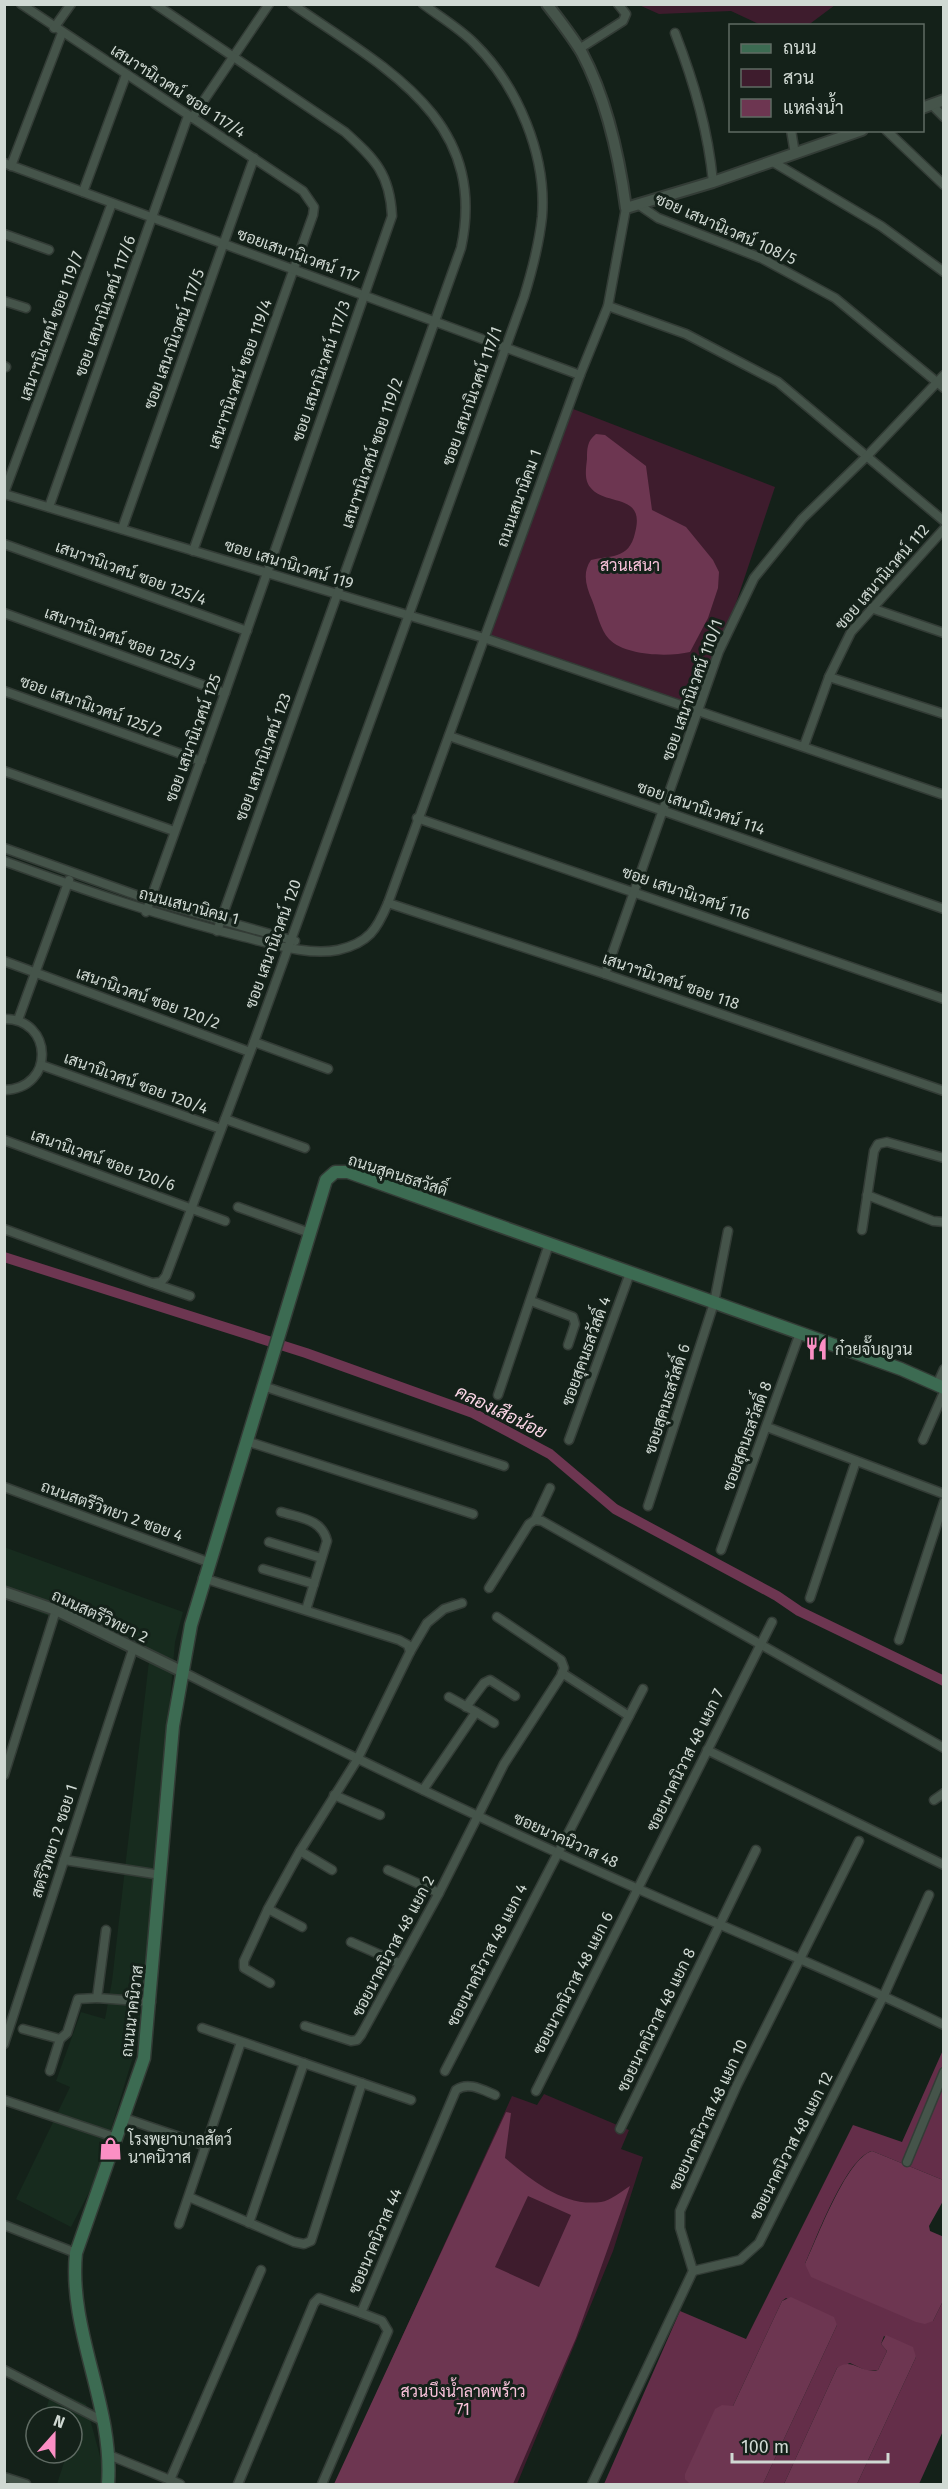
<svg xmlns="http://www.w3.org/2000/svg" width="948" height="2489" viewBox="0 0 948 2489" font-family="'Fira Sans',Sarabun,sans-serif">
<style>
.built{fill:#172b1e}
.green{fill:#3e1c2d}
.forest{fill:#642e49}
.water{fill:#6d3651;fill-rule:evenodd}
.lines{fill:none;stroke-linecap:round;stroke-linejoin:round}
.canal{stroke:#6d3651;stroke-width:10}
.minor-casing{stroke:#333c36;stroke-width:11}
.tertiary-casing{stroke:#333c36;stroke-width:14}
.secondary-casing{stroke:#333c36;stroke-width:15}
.minor{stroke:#45544a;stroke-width:8}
.tertiary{stroke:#45544a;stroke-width:10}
.secondary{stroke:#3c6b52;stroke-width:12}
.labels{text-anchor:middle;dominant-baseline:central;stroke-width:6;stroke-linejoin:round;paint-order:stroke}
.street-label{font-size:16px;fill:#d0d9d3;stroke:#142119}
.park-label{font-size:16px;fill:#f8c2da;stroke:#142119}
.poi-label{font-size:16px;fill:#d0d9d3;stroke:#142119;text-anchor:start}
.water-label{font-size:18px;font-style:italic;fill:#fcd7e7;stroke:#142119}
</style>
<rect width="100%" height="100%" fill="#142119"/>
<g class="built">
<path d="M4,1547L183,1612L175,1642L142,2027L96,2179L71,2227L16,2199L70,2087L56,2081L81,2012L105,2019L112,1981L149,1661L87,1631L5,1599Z"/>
<path d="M52,2389L86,2404L101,2460V2484H57L67,2453H72V2417H44Z"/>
</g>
<g class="green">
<path d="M639,5H835L807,26L761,25L731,11L659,14Z"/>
<path d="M568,407L775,487L700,710L484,638Z"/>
<path d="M544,2094L629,2130L621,2149L643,2157L613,2251L517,2484H335L512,2096L537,2105Z"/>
</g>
<path class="forest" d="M943,2050V2180L872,2151C846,2158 816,2239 805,2264L933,2321L943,2301V2431L919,2484H857L916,2357L884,2336L881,2344L887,2351L878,2370L867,2371L850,2363L837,2368L784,2484H763L837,2325L786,2298L782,2301L733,2406L728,2407L689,2483L692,2484H604L680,2311L746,2339L853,2125L902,2142Z"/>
<g class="water">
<path d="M596,434L605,435L646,466L652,510L686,527L713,560L719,572L718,588L708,618L690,652C669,657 625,656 609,639C600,630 597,612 592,600C586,586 582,573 591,560C610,555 629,560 635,533C646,492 605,507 590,487C584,480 586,468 587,459C587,449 587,441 596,434Z"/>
<path d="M506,2112L511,2113L505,2158C532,2180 563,2207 601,2202C610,2201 622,2191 630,2186L576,2338L513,2484H334ZM528,2196L571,2215L539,2287L495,2267Z"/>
<path d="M872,2151L943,2180V2201L929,2226L930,2231L944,2237L943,2301L933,2321L925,2324L916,2322L811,2277L805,2264C817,2239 846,2159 872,2151Z"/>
<path d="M791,2297L834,2317L837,2325L763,2484L689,2483L685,2479V2474L715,2409L722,2405L733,2406L782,2301Z"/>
<path d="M886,2335L913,2347L916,2357L857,2484H784L837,2368C851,2356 863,2375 878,2370L887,2351L881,2344Z"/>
</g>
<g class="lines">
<path class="canal" d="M4,1257L306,1353L473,1413L550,1454L615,1509L777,1596L799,1611L944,1681"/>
<defs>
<g id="minor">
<path d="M21,4L303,191L314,207L313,215L193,551"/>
<path d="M54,28L71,4"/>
<path d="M675,33C694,82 708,129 713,182"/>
<path d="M579,49L623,21L626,14L618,4"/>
<path d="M931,104L944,117"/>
<path d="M192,118L269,4"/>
<path d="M791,130L795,154"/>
<path d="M886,130L944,185"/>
<path d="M773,162L881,226L944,272"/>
<path d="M4,163L580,375"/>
<path d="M11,166L62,33"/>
<path d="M83,192L126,75"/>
<path d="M639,205L658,218L761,258L835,298L944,388"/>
<path d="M4,234L49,250"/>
<path d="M4,301L26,308"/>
<path d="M608,306L686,334L778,382L944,521"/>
<path d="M4,366L6,367"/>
<path d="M4,493L112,203"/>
<path d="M4,494L484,638L944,795"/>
<path d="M49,507L188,116"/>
<path d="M122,529L254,158"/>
<path d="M4,544L247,631"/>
<path d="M871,608L944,633"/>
<path d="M4,613L225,693"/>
<path d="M829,677L944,714"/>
<path d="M4,691L201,761"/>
<path d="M449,736L944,909"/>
<path d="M804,746L829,677L851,632L944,529"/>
<path d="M4,771L174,831"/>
<path d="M417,818L944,999"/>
<path d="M4,848L150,900L295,941"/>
<path d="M4,861C84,890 162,917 244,937C273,944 309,956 338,950C369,943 377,929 388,903L580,375L608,306L626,208"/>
<path d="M388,903L605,974L944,1091"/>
<path d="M146,912L225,693L392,216C390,174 375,159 345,132L155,4"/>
<path d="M217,931L461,248C489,118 383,67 292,4"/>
<path d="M4,961L250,1052"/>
<path d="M605,974L719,651L754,578L802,519L868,455L944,375"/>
<path d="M4,1019C53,1018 56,1089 4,1090"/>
<path d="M18,1020L69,880"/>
<path d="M254,1042L328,1069"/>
<path d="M41,1065L221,1129"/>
<path d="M225,1119L305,1148"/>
<path d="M4,1140L225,1221"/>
<path d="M867,1195L933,1221L944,1222"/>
<path d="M238,1207L310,1233"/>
<path d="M4,1229L152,1283L161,1282L166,1276L254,1042L524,297C532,271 539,245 542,217C547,156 518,86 474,43C459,28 440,17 423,4"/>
<path d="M862,1230L874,1151L878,1144L887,1142L944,1158"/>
<path d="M155,1284L190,1296"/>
<path d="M531,1301L573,1317L575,1324L568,1345"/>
<path d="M937,1385L944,1369"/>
<path d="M263,1386L504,1466"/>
<path d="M498,1395L549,1244"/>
<path d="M767,1427L944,1494"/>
<path d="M569,1440L630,1273"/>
<path d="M923,1440L944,1392"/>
<path d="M246,1441L473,1514"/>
<path d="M4,1487L208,1562"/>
<path d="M648,1506L714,1303L728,1231"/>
<path d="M281,1512C300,1518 322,1519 327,1541L306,1610"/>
<path d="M535,1520L550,1488"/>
<path d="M269,1542L321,1558"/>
<path d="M721,1550L800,1333"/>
<path d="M263,1569L314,1584"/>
<path d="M203,1578L399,1640L408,1645L410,1652"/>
<path d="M489,1588L529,1524L535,1520L542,1521L944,1748"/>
<path d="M810,1598L856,1461"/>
<path d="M899,1640L944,1502"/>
<path d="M181,1671C331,1747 482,1820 636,1888C739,1934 843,1975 944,2025"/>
<path d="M562,1673L629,1716"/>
<path d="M466,1707L484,1683L490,1680L515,1696"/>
<path d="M476,1712L494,1723"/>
<path d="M707,1750L944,1865"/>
<path d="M4,1775L56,1610"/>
<path d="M423,1790L476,1712L449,1697"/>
<path d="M334,1795L380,1815"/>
<path d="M934,1800L944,1793"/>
<path d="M300,1851L332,1870"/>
<path d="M64,1860L161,1875"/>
<path d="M388,1870L439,1893"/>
<path d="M268,1909L302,1927"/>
<path d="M351,1942L399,1963"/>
<path d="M270,1983L244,1968V1961L268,1909L300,1851L357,1760L410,1652L427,1623L444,1609L462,1603"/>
<path d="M97,1998L151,2002"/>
<path d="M305,2026L351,2041L357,2040L361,2035L439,1893L504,1764L561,1676L564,1668L561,1660L497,1617"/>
<path d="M202,2028L411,2100"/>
<path d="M23,2029L60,2039"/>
<path d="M4,2044L133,1649"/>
<path d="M50,2071L60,2039L67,2033L78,1999L97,1998L106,1930"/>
<path d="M445,2071L643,1689"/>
<path d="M536,2091L772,1622"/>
<path d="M4,2100L117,2138"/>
<path d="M124,2118L206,2146"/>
<path d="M620,2129L756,1850"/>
<path d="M907,2162L944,2072"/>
<path d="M189,2197L294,2242L304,2244L311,2241L362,2083"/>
<path d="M249,2223L304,2063"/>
<path d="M179,2224L241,2042"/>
<path d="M4,2225L76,2253"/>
<path d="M693,2271L740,2260L759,2243L884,1995L929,1895"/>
<path d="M4,2370L101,2420"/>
<path d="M109,2455L180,2484"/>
<path d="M4,2477L26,2484"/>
<path d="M170,2480L261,2270"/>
<path d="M238,2484L314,2303L319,2298L361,2313L456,2090C468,2081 483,2090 495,2095"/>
<path d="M322,2484L388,2331L382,2321L361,2313"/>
<path d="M592,2484L693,2271L680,2228V2211L737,2085L859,1841"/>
</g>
<g id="tertiary">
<path d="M547,4C559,20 572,36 582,53C607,100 619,156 626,208L713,182L862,130"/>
<path d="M922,108L944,100"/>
<path d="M4,1592L56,1610L181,1671"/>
</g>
<path id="secondary" d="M108,2484C114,2406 68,2331 76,2253L144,2058L173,1726L191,1625L326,1180L335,1172H348L901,1369L944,1388"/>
</defs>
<use href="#minor" class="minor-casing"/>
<use href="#tertiary" class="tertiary-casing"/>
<use href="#secondary" class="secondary-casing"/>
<use href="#minor" class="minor"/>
<use href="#tertiary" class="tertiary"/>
<use href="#secondary" class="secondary"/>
</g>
<defs>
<symbol id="restaurant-bare" viewBox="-9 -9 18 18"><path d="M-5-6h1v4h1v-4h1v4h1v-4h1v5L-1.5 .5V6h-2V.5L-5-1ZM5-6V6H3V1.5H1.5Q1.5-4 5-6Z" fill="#fb8fc4" stroke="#142119" stroke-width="2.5" paint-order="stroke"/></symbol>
<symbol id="shop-bare" viewBox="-9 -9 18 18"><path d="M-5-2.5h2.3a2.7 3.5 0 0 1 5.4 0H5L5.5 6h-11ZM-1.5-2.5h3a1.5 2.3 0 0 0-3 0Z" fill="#fb8fc4" stroke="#142119" stroke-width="2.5" paint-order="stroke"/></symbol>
</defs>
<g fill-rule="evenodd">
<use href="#restaurant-bare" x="800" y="1332" width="33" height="33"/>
<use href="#shop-bare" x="94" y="2132" width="33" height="33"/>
</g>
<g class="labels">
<g class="street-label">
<text transform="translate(178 91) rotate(33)">เสนาฯนิเวศน์ ซอย 117/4</text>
<text transform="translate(726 229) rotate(24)">ซอย เสนานิเวศน์ 108/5</text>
<text transform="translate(298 255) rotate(20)">ซอยเสนานิเวศน์ 117</text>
<text transform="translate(105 306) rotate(-70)">ซอย เสนานิเวศน์ 117/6</text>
<text transform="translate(51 326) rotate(-70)">เสนาฯนิเวศน์ ซอย 119/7</text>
<text transform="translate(174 339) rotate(-70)">ซอย เสนานิเวศน์ 117/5</text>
<text transform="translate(321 371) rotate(-71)">ซอย เสนานิเวศน์ 117/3</text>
<text transform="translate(240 374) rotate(-70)">เสนาฯนิเวศน์ ซอย 119/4</text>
<text transform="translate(472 396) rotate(-70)">ซอย เสนานิเวศน์ 117/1</text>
<text transform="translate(372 453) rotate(-71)">เสนาฯนิเวศน์ ซอย 119/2</text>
<text transform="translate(519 498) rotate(-70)">ถนนเสนานิคม 1</text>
<text transform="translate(289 564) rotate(17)">ซอย เสนานิเวศน์ 119</text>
<text transform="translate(131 573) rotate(20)">เสนาฯนิเวศน์ ซอย 125/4</text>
<text transform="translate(882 577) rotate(-49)">ซอย เสนานิเวศน์ 112</text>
<text transform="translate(120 639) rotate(20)">เสนาฯนิเวศน์ ซอย 125/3</text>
<text transform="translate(692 690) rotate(-70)">ซอย เสนานิเวศน์ 110/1</text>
<text transform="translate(91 706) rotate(20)">ซอย เสนานิเวศน์ 125/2</text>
<text transform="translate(193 738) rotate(-70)">ซอย เสนานิเวศน์ 125</text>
<text transform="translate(263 757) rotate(-70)">ซอย เสนานิเวศน์ 123</text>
<text transform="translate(701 808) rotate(19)">ซอย เสนานิเวศน์ 114</text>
<text transform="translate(686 893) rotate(19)">ซอย เสนานิเวศน์ 116</text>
<text transform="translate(189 906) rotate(15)">ถนนเสนานิคม 1</text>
<text transform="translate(273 944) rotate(-70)">ซอย เสนานิเวศน์ 120</text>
<text transform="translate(671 981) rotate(19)">เสนาฯนิเวศน์ ซอย 118</text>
<text transform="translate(148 998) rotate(20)">เสนานิเวศน์ ซอย 120/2</text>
<text transform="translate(136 1083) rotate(20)">เสนานิเวศน์ ซอย 120/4</text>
<text transform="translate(103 1160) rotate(20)">เสนานิเวศน์ ซอย 120/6</text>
<text transform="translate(398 1175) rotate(18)">ถนนสุคนธสวัสดิ์</text>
<text transform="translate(586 1351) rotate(-70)">ซอยสุคนธสวัสดิ์ 4</text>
<text transform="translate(667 1399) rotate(-72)">ซอยสุคนธสวัสดิ์ 6</text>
<text transform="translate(747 1436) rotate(-70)">ซอยสุคนธสวัสดิ์ 8</text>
<text transform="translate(112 1511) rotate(20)">ถนนสตรีวิทยา 2 ซอย 4</text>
<text transform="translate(100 1616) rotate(25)">ถนนสตรีวิทยา 2</text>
<text transform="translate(685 1760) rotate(-64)">ซอยนาคนิวาส 48 แยก 7</text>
<text transform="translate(566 1840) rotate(24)">ซอยนาคนิวาส 48</text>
<text transform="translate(54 1841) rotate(-72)">สตรีวิทยา 2 ซอย 1</text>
<text transform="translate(393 1946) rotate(-62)">ซอยนาคนิวาส 48 แยก 2</text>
<text transform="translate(487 1955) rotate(-63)">ซอยนาคนิวาส 48 แยก 4</text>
<text transform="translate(573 1983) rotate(-63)">ซอยนาคนิวาส 48 แยก 6</text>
<text transform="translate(132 2011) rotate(-83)">ถนนนาคนิวาส</text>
<text transform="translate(656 2020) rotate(-64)">ซอยนาคนิวาส 48 แยก 8</text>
<text transform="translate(708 2115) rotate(-65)">ซอยนาคนิวาส 48 แยก 10</text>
<text transform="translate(791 2146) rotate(-63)">ซอยนาคนิวาส 48 แยก 12</text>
<text transform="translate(375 2241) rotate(-67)">ซอยนาคนิวาส 44</text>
</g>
<g class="park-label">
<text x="630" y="565">สวนเสนา</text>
<text x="463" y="2391">สวนบึงน้ำลาดพร้าว<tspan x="463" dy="18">71</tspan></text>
</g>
<g class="poi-label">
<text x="835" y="1349">ก๋วยจั๊บญวน</text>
<text x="128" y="2139">โรงพยาบาลสัตว์<tspan x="128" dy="18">นาคนิวาส</tspan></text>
</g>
<g class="water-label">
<text transform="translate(501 1412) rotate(26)">คลองเสือน้อย</text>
</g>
</g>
<rect width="948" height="2489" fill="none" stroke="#d0d9d3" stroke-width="12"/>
<rect x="729" y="24" width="195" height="108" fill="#142119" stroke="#5f6b63" stroke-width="1.5"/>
<rect x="741" y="44" width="30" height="9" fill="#3c6b52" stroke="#5f6b63" stroke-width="1.5"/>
<text x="783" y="54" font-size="18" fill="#d0d9d3">ถนน</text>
<rect x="741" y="69" width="30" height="18" fill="#3e1c2d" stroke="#5f6b63" stroke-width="1.5"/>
<text x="783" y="84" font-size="18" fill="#d0d9d3">สวน</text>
<rect x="741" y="99" width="30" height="18" fill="#6d3651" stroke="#5f6b63" stroke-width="1.5"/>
<text x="783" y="114" font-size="18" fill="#d0d9d3">แหล่งน้ำ</text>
<g transform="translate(54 2435) rotate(21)"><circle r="28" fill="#142119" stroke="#5f6b63" stroke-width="1.5"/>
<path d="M0-4.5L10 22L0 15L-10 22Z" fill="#fb8fc4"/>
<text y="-9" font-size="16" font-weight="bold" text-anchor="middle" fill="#d0d9d3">N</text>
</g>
<path d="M732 2453v9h156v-9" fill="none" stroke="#d0d9d3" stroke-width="3"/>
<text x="741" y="2453" font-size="18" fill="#d0d9d3" stroke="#142119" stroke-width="4.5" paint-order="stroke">100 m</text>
</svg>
